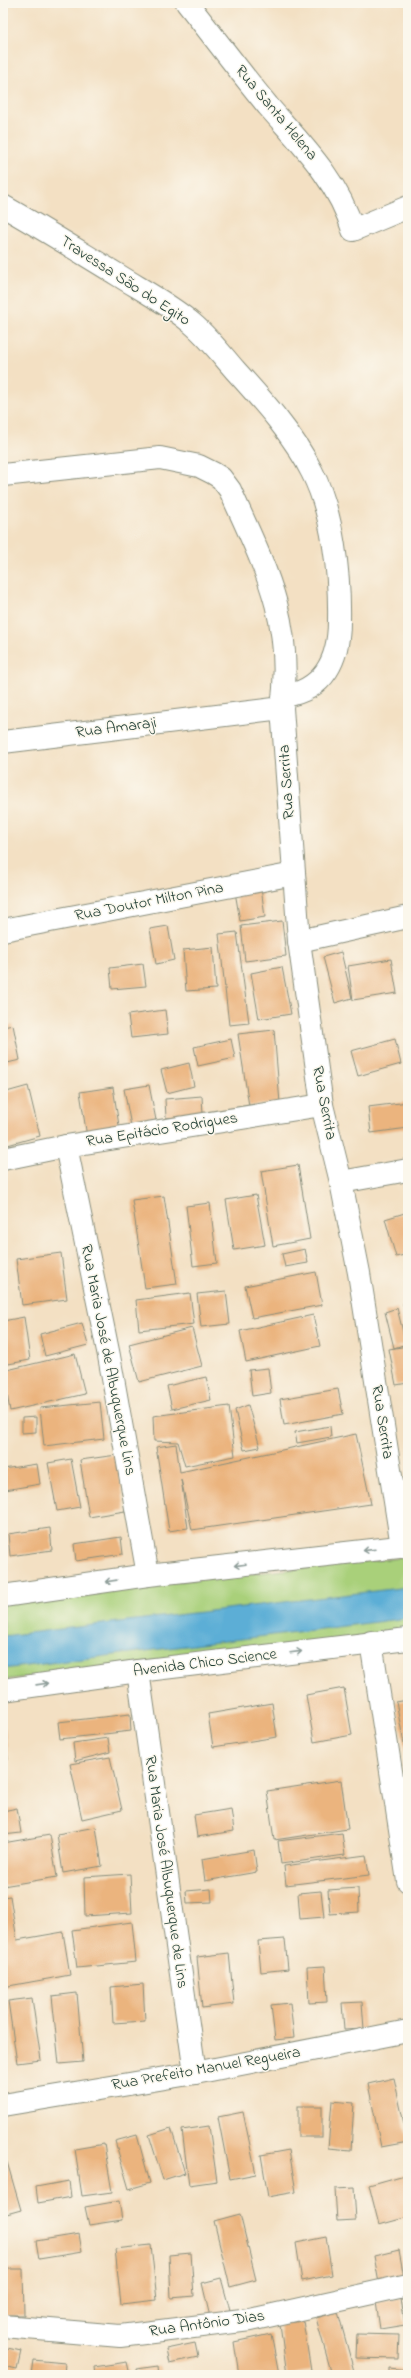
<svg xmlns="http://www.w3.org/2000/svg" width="411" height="2378" viewBox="0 0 411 2378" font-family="'Indie Flower',sans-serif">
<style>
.green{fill:#a9d07a;stroke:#648657}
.water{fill:#5baed6;stroke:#3d7685}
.building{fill:#ebb47e}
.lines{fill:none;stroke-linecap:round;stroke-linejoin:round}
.minor-casing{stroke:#898e7c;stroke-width:24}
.major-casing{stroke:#898e7c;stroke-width:24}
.minor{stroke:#fff;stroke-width:22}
.major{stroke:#fff;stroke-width:22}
.oneway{stroke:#8f9e9a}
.labels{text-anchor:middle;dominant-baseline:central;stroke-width:3;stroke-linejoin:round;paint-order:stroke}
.street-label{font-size:16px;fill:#1f3d34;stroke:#fbf7ec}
</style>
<rect width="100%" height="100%" fill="#fbf7ec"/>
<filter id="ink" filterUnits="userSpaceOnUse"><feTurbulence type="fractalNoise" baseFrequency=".025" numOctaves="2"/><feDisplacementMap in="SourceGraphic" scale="8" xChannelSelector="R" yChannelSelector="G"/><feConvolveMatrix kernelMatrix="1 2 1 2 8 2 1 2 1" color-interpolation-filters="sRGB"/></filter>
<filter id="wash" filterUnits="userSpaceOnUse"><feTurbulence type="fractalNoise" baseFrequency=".012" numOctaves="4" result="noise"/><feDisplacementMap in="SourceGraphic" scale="16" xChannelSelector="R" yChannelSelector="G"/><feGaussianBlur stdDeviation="0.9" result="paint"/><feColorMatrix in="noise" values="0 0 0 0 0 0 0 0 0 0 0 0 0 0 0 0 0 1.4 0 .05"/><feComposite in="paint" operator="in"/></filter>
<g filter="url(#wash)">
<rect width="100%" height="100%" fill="#f3e0c3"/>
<path class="green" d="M408,1557V1632L3,1680V1604L107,1589Z"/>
<path class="water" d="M408,1587V1618L3,1669V1636Z"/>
<g id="blocks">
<g class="building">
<path d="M261,888L265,917L240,921L235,892Z"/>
<path d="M282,921L286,956L245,961L241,926Z"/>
<path d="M168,926L174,960L156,964L150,929Z"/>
<path d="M237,932L249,1023L229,1025L219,934Z"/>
<path d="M213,947L216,989L186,991L183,950Z"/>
<path d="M341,952L352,998L335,1003L323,957Z"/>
<path d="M391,959L397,993L353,1000L348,966Z"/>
<path d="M143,964L146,986L112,989L110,968Z"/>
<path d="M282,967L291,1014L259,1019L251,973Z"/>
<path d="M165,1010L168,1034L131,1038L128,1015Z"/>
<path d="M13,1025L20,1060L3,1064V1027Z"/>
<path d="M274,1030L280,1103L249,1106L238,1034Z"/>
<path d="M231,1039L235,1058L198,1066L194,1047Z"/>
<path d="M395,1039L401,1064L358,1076L351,1051Z"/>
<path d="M189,1063L194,1086L167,1093L161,1070Z"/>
<path d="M149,1085L156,1120L131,1126L124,1089Z"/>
<path d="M28,1086L40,1136L4,1146L3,1093Z"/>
<path d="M113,1087L120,1132L87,1137L80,1092Z"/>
<path d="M202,1096L203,1115L166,1118L165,1099Z"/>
<path d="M408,1102V1128L371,1133L368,1107Z"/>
<path d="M298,1165L310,1239L273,1246L261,1171Z"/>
<path d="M256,1195L265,1245L234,1250L226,1200Z"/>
<path d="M164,1196L177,1284L145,1288L132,1200Z"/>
<path d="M210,1203L217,1263L193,1266L186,1206Z"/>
<path d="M408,1212V1254L396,1257L385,1219Z"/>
<path d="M305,1249L308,1263L285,1267L282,1254Z"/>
<path d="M61,1253L67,1299L22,1305L16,1259Z"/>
<path d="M316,1272L322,1305L252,1318L245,1286Z"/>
<path d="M226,1291L230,1324L201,1327L197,1294Z"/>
<path d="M190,1293L194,1324L139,1330L136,1300Z"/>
<path d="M408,1302V1329H407L403,1303Z"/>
<path d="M397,1308L406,1344L394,1348L385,1312Z"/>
<path d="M313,1315L320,1346L246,1362L240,1331Z"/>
<path d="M24,1317L30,1360L3,1365V1321Z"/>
<path d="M82,1323L88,1345L45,1356L40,1334Z"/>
<path d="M192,1328L202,1366L139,1382L129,1344Z"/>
<path d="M408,1346V1383L396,1385L389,1349Z"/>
<path d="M75,1354L85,1394L10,1411L3,1371Z"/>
<path d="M268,1368L271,1393L252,1396L249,1370Z"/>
<path d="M206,1377L211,1400L172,1409L167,1386Z"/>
<path d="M338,1389L343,1414L284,1425L280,1399Z"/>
<path d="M100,1402L104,1439L44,1446L40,1408Z"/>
<path d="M248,1405L260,1447L244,1450L235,1410Z"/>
<path d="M229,1406L235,1456L185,1466L178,1442L154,1441L153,1416Z"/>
<path d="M36,1417V1432L22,1433V1418Z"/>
<path d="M330,1426L331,1437L297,1443L295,1432Z"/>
<path d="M356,1434L371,1504L192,1530L181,1479L188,1528L169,1531L156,1447L176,1444L180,1472Z"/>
<path d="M117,1455L125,1511L89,1517L80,1460Z"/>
<path d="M71,1459L80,1507L57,1511L48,1463Z"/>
<path d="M37,1464L40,1484L5,1490L3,1469Z"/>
<path d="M50,1528L52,1550L10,1556L8,1534Z"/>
<path d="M121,1537L123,1554L76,1561L74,1544Z"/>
<path d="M344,1688L352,1735L314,1742L306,1695Z"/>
<path d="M408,1700V1748L405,1749L396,1702Z"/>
<path d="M272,1703L277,1737L213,1747L208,1714Z"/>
<path d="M130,1714L131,1731L60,1739L58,1722Z"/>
<path d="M3,1728H5L8,1759H3Z"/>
<path d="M108,1738L110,1752L75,1761L73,1743Z"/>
<path d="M110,1757L122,1810L82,1819L70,1764Z"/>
<path d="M341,1780L348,1829L274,1840L267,1791Z"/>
<path d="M17,1808L21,1833L3,1835V1811Z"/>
<path d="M231,1809L234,1831L197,1837L194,1815Z"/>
<path d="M96,1827L102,1866L63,1873L57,1834Z"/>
<path d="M342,1833L345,1855L281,1864L278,1841Z"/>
<path d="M50,1835L57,1877L3,1886V1843Z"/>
<path d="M254,1850L257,1872L205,1881L202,1859Z"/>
<path d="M366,1855L369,1875L286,1885L284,1866Z"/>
<path d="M130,1874L132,1913L85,1916L84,1877Z"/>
<path d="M358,1888L359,1912L330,1914L328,1890Z"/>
<path d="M211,1889L212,1902L187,1903L186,1891Z"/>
<path d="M321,1891L324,1917L300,1919L298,1893Z"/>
<path d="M10,1896L17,1940L63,1932L70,1975L3,1987V1897Z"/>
<path d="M132,1922L136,1962L77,1968L72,1930Z"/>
<path d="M285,1939L288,1969L261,1972L258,1941Z"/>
<path d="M229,1953L234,2004L202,2008L197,1957Z"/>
<path d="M325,1966L327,2002L309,2003L307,1967Z"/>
<path d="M143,1984L145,2021L113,2023L111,1987Z"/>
<path d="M77,1993L83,2062L59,2064L52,1996Z"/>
<path d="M32,1998L41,2060L17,2063L8,2001Z"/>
<path d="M362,2002L364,2029L344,2030L342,2003Z"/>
<path d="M290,2003L294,2038L275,2040L271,2005Z"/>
<path d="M394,2078L408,2142L381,2147L368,2084Z"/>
<path d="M332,2101L354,2103L351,2150L328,2148Z"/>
<rect x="298" y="2106" width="24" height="31"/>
<path d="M243,2112L256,2174L230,2179L218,2117Z"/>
<path d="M209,2126L217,2181L189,2185L182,2130Z"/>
<path d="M171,2128L185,2173L163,2180L149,2135Z"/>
<path d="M137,2135L150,2183L129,2189L115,2141Z"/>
<path d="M104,2144L112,2192L82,2196L75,2149Z"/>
<path d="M289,2150L296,2192L268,2197L261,2155Z"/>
<path d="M7,2162L21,2210L3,2215V2164Z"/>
<path d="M408,2174V2217L379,2225L369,2185Z"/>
<path d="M69,2181L71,2197L38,2203L36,2187Z"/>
<path d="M354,2188L356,2220L337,2221L335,2189Z"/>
<path d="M119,2201L122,2220L89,2225L85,2207Z"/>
<path d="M240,2214L256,2280L230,2287L214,2221Z"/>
<path d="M79,2234L82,2252L39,2259L36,2241Z"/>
<path d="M326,2237L332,2275L302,2281L296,2243Z"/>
<path d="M151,2245L157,2300L121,2304L115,2249Z"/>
<path d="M399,2250L404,2278L379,2283L374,2256Z"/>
<path d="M191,2253L194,2296L171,2298L169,2255Z"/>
<path d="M3,2269H23L24,2315H3Z"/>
<path d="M221,2278L230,2311L210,2317L202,2283Z"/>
<path d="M401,2298L405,2325L380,2329L376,2302Z"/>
<path d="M338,2312L355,2375H332L316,2318Z"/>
<path d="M303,2321L311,2371L287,2375L280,2324Z"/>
<path d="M271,2334L279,2375H239L234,2342Z"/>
<path d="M357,2334L399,2335L398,2359L356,2358Z"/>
<path d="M195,2343L198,2357L169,2363L166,2349Z"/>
<path d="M3,2347L21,2351L17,2369L3,2366Z"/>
<path d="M33,2360L65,2363L64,2375H31Z"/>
<path d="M127,2362L130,2375H95L94,2367Z"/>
<path d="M159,2366L160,2375H138L137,2369Z"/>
<path d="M389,2368L408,2370V2375H389Z"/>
</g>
</g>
</g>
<g filter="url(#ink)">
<use href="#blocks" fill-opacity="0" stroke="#898e7c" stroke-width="1"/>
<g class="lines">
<defs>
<g id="minor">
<path d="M187,3C214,37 240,72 268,106C301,144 338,180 353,230L408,207"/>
<path d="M3,206C42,228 80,252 118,275C142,290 167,303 189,321C206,334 221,354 235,370C264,402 293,434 312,472C333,513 340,575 339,621C339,659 325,690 284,696"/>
<path d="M3,475L160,458L199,466L213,473L221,478L230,490C265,568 294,620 282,708"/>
<path d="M3,742L282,708L299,941L322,1105L341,1182L359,1273L402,1546"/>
<path d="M3,930L294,874"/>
<path d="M299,941L408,917"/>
<path d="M66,1146L109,1356L148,1575"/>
<path d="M3,1159L66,1146L322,1105"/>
<path d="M341,1182L408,1170"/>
<path d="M371,1642L408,1881"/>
<path d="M138,1671L195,2073"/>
<path d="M3,2105L195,2073L408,2031"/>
<path d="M3,2326L120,2336L250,2320L408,2285"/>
</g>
<g id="major">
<path d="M3,1596L148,1575L408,1546"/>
<path d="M3,1690L138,1671L408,1639"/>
</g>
</defs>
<use href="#minor" class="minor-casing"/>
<use href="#major" class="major-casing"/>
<use href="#minor" class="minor"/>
<use href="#major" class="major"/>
</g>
<defs><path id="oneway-shaft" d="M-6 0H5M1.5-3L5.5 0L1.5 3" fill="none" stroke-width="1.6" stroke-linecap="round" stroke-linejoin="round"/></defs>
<g class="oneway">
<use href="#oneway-shaft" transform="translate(369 1550) rotate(173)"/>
<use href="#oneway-shaft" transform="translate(240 1565) rotate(173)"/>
<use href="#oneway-shaft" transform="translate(111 1581) rotate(172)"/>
<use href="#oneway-shaft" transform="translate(296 1652) rotate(-7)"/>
<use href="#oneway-shaft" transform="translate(42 1684) rotate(-8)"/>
</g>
</g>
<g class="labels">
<g class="street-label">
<text transform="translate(276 113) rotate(50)">Rua Santa Helena</text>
<text transform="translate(125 281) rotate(33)">Travessa São do Egito</text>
<text transform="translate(116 728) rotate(-7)">Rua Amaraji</text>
<text transform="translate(287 782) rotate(-94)">Rua Serrita</text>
<text transform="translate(149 902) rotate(-11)">Rua Doutor Milton Pina</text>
<text transform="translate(324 1103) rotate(79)">Rua Serrita</text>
<text transform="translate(162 1130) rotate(-9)">Rua Epitácio Rodrigues</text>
<text transform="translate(108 1360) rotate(79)">Rua Maria José de Albuquerque Lins</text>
<text transform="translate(382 1422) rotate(81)">Rua Serrita</text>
<text transform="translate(205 1663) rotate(-7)">Avenida Chico Science</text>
<text transform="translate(166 1872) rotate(82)">Rua Maria José Albuquerque de Lins</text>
<text transform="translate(206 2069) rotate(-10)">Rua Prefeito Manuel Regueira</text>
<text transform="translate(207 2324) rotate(-8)">Rua Antônio Dias</text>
</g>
</g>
<rect width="411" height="2378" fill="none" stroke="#fbf7ec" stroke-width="16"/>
</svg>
